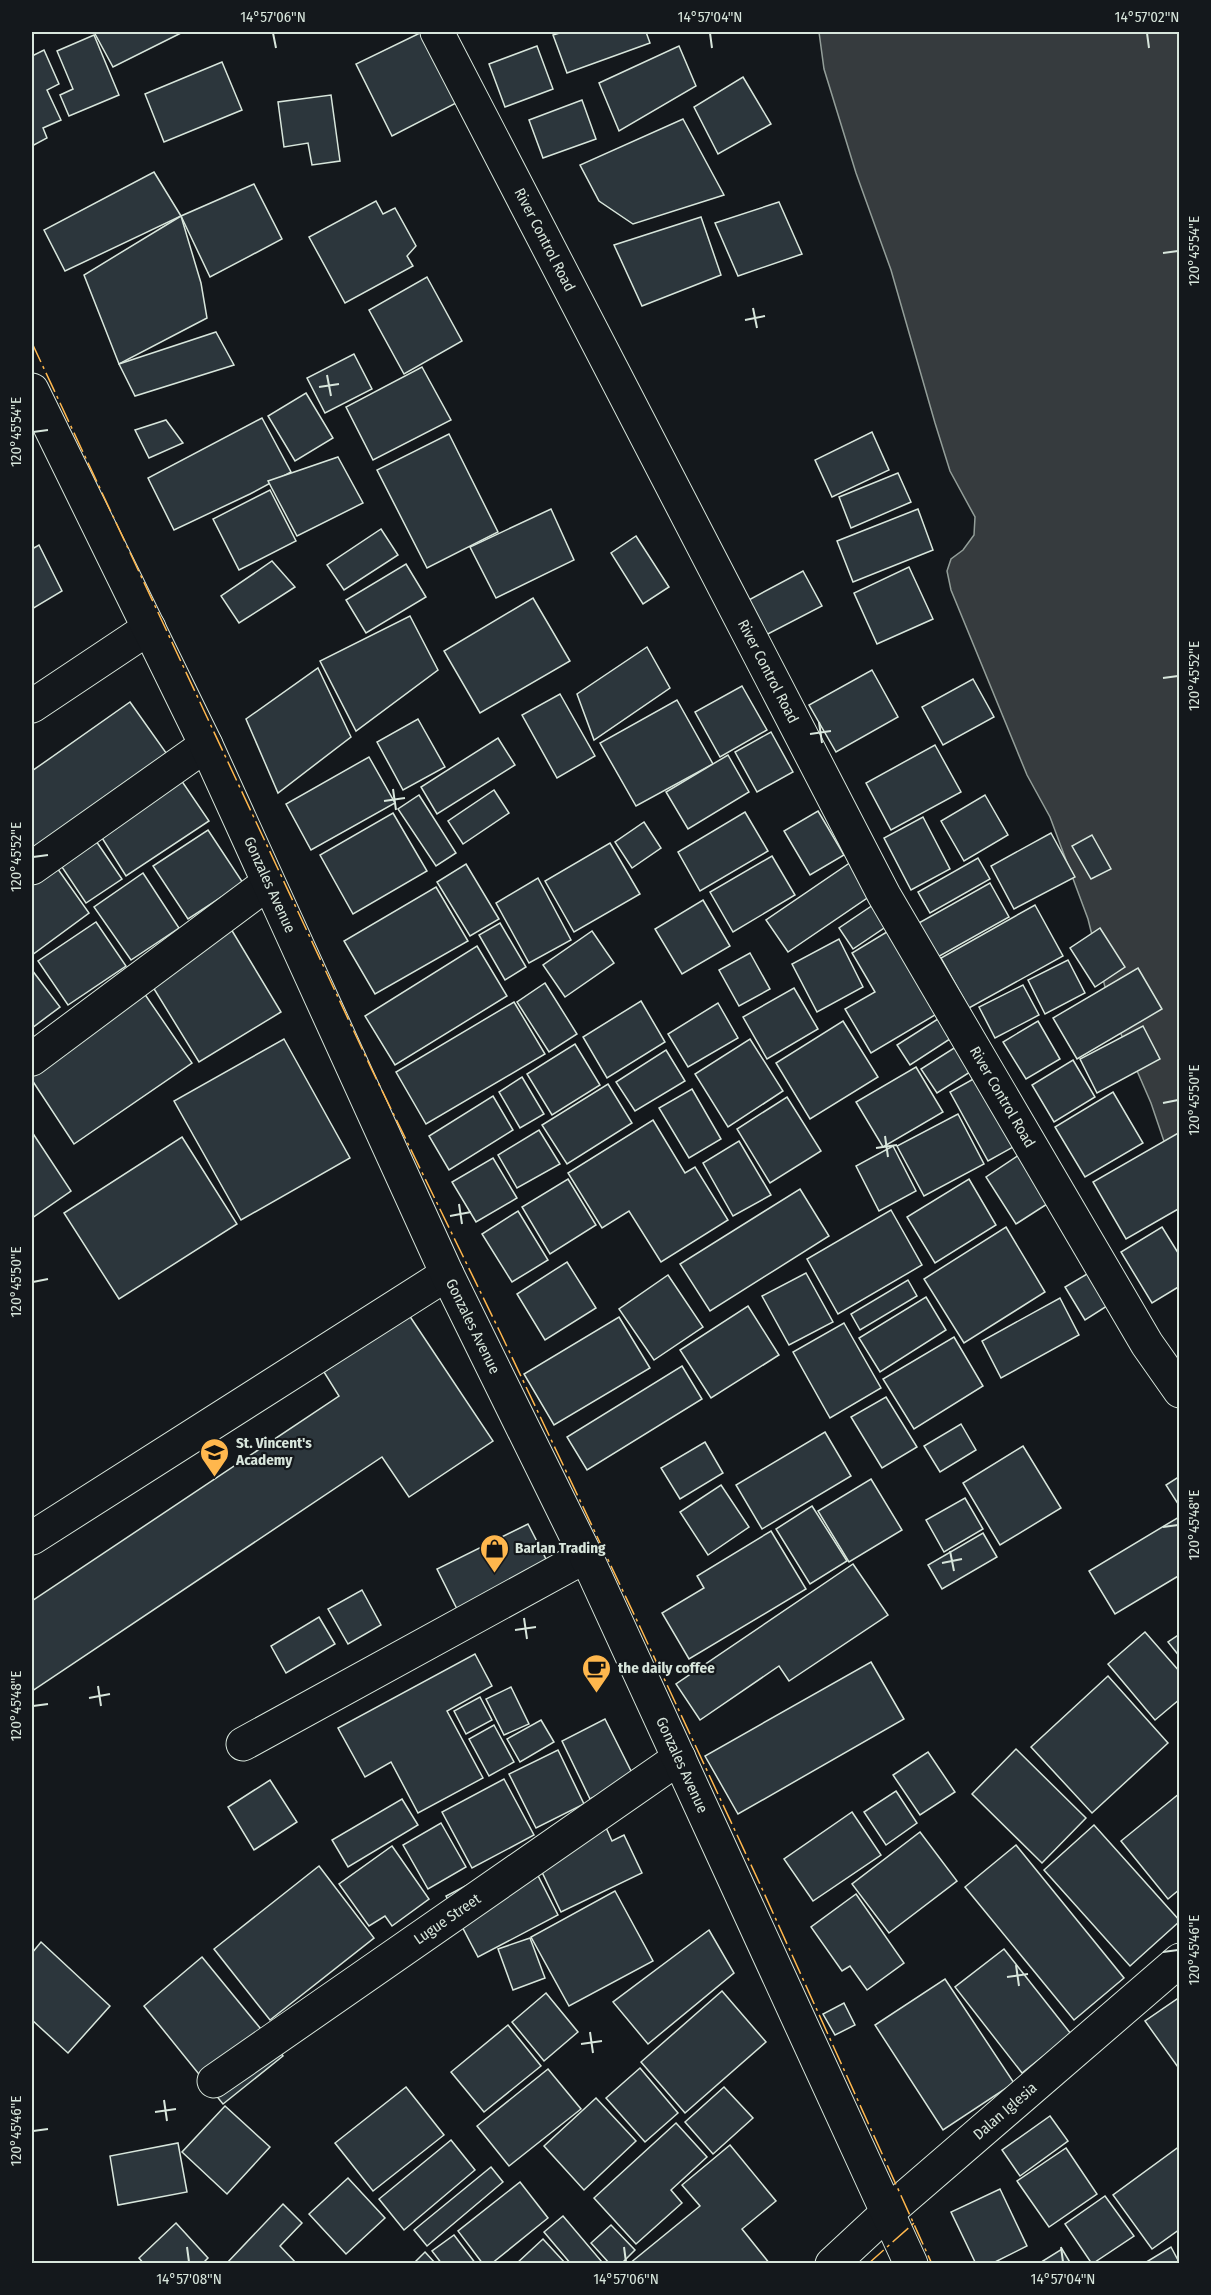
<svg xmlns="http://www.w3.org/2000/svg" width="1211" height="2295" viewBox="0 0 1211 2295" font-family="'Fira Sans Condensed',sans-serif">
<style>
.water{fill:#363b3e;stroke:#939e99;stroke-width:1.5}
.building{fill:#2c363c;stroke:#d8e6dc;stroke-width:1.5}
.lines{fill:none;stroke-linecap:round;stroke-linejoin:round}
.minor-casing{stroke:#d8e6dc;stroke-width:35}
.major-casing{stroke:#d8e6dc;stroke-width:35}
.minor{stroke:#14181c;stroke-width:33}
.major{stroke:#14181c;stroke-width:33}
.power{stroke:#ffb74d;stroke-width:1.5;stroke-dasharray:21 4.5 3 4.5;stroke-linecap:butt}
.ticks{fill:none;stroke:#d8e6dc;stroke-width:2}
.labels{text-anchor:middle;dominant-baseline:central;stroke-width:4.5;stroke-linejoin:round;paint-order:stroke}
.street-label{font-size:15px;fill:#d8e6dc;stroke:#14181c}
.poi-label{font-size:15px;font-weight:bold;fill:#d8e6dc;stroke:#14181c;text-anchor:start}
.neatline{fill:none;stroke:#d8e6dc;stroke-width:2}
.ticks-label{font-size:15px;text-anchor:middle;fill:#d8e6dc}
</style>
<rect width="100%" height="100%" fill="#14181c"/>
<path class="water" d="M819,32H1179V1176L1171,1162L1151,1103L1111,1011L1088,919L1050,817L1027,775L951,590L947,571L951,559L963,550L974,535L975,517L950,471L935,423L891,270L856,173L824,69Z"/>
<g class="building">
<path d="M94,32H183L113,67Z"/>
<path d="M422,32L460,101L392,136L356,64Z"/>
<path d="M563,32H646L650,43L567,73L553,35Z"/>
<path d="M94,35L119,95L69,116L60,95L73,89L57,51Z"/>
<path d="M537,46L553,89L505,107L489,64Z"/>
<path d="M679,46L696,86L619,131L599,83Z"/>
<path d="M44,50L59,84L47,90L61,120L43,128L47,138L32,146V56Z"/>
<path d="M222,62L242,110L164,142L145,94Z"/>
<path d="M743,77L771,124L718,154L694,107Z"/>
<path d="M331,95L340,161L312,165L308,143L284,147L278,102Z"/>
<path d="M582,100L596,139L543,158L529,120Z"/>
<path d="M683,119L724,195L633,224L599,201L580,165Z"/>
<path d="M154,172L181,216L65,271L44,230Z"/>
<path d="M254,184L282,239L210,277L181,216Z"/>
<path d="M376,201L383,214L395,208L416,246L407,256L413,266L345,303L309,237Z"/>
<path d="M779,202L802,254L738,276L715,223Z"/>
<path d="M181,216L201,283L207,318L119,364L84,275Z"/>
<path d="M701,217L721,275L642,306L614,245Z"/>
<path d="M427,277L462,341L404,374L369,310Z"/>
<path d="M216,332L234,365L135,396L119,364Z"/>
<path d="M354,354L372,389L325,413L307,378Z"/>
<path d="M422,367L451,420L373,460L346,407Z"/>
<path d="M306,393L333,438L295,461L268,416Z"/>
<path d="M262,418L291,472L250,494L174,530L148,478Z"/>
<path d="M166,420L183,443L149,458L135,430Z"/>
<path d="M872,432L889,470L832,497L815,460Z"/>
<path d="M449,434L498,532L427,568L377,470Z"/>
<path d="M338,457L363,503L297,536L268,481Z"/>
<path d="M898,473L911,502L851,528L839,497Z"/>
<path d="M270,490L296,541L239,570L213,519Z"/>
<path d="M551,509L574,560L496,598L470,547Z"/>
<path d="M918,509L933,550L853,582L837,541Z"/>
<path d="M381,529L398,555L344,590L327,565Z"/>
<path d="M636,536L669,587L643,604L611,553Z"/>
<path d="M39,545L62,591L32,609V549Z"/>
<path d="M272,561L295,587L239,623L221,596Z"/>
<path d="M406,564L426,597L366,633L346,600Z"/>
<path d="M909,567L933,619L877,644L854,593Z"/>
<path d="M803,571L822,606L764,636L745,602Z"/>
<path d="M533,598L570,661L480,713L444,651Z"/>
<path d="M410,616L438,670L356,731L320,661Z"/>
<path d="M647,647L670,688L594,740L577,694Z"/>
<path d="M318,668L351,737L278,793L246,719Z"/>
<path d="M872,670L898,717L836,752L809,705Z"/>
<path d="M973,679L994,717L943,745L922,707Z"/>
<path d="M742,686L767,730L720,757L695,712Z"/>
<path d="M560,694L595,756L557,778L522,715Z"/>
<path d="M677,700L713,764L636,806L600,743Z"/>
<path d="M130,702L169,757L32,854V771Z"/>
<path d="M418,719L445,767L403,790L377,742Z"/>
<path d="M771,732L793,772L757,792L735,752Z"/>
<path d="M498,738L515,765L437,814L421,787Z"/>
<path d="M935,745L961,792L891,830L866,783Z"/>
<path d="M728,755L749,792L688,829L666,792Z"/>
<path d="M369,757L395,803L311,850L286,804Z"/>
<path d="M179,777L209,821L126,876L97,830Z"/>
<path d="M494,790L509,813L463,844L448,821Z"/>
<path d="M419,795L456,853L436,866L398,809Z"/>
<path d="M985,795L1008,835L964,861L941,821Z"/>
<path d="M818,811L844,855L810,875L784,831Z"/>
<path d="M745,812L768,851L700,891L678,852Z"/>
<path d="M393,813L427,871L353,914L320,855Z"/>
<path d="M923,817L950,869L911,890L884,838Z"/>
<path d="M644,822L661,848L632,868L615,842Z"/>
<path d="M208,830L243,883L188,919L153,866Z"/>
<path d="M1051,833L1075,877L1014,909L991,866Z"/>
<path d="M1092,835L1111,869L1091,879L1072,846Z"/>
<path d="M94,838L122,879L86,903L58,861Z"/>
<path d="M610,843L640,894L574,932L545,881Z"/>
<path d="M772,856L795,895L733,932L710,892Z"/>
<path d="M978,858L990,879L930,913L918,892Z"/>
<path d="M854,860L876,892L788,952L766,920Z"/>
<path d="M466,864L499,919L470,936L437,882Z"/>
<path d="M55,865L89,913L32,955V882Z"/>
<path d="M143,873L179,928L131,960L94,907Z"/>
<path d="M538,878L571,940L529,963L496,903Z"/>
<path d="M990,883L1009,917L936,958L917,924Z"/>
<path d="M436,887L468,941L375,994L344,941Z"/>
<path d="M703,900L730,946L682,974L655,929Z"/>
<path d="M873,905L887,926L853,949L839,928Z"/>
<path d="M1035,905L1063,956L969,1008L941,958Z"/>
<path d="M96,922L126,966L68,1005L38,961Z"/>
<path d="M500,923L526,967L505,980L479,935Z"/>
<path d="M1100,928L1125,967L1095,987L1070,948Z"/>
<path d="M231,929L281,1012L199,1062L148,979Z"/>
<path d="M890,930L940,1012L871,1053L845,1009L875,992L852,953Z"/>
<path d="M592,931L614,963L565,997L543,965Z"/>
<path d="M839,939L863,987L817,1012L792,964Z"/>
<path d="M477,946L507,996L395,1065L365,1016Z"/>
<path d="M750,953L770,989L739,1006L719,970Z"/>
<path d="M1068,960L1085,993L1045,1014L1028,980Z"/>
<path d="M1138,968L1162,1009L1077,1059L1053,1018Z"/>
<path d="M32,970L60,1007L32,1028Z"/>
<path d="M545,983L577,1034L549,1052L517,1002Z"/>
<path d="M1023,985L1039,1015L995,1038L979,1007Z"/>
<path d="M794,988L818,1029L767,1059L743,1017Z"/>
<path d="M144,993L192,1063L74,1144L32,1080V1069Z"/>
<path d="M641,1001L665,1042L607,1078L583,1037Z"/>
<path d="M514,1002L545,1054L426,1124L396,1072Z"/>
<path d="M718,1003L738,1038L688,1067L668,1034Z"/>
<path d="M941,1017L953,1037L910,1065L897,1045Z"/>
<path d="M843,1021L878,1077L810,1119L776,1063Z"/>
<path d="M1038,1021L1060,1059L1026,1079L1003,1042Z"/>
<path d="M1143,1026L1160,1059L1097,1093L1080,1059Z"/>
<path d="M284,1039L350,1158L241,1220L174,1101Z"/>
<path d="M750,1039L783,1091L728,1127L695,1074Z"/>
<path d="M962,1043L978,1067L937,1093L921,1069Z"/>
<path d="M575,1044L600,1085L552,1115L527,1074Z"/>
<path d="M666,1050L685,1081L635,1111L616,1082Z"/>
<path d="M1073,1060L1095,1097L1054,1122L1032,1085Z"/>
<path d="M916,1067L943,1112L883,1147L856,1102Z"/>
<path d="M984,1073L1022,1142L988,1161L950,1092Z"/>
<path d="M522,1077L544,1114L520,1128L499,1092Z"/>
<path d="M608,1084L632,1123L567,1164L542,1125Z"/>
<path d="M692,1089L721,1139L689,1158L659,1108Z"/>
<path d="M1113,1092L1143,1143L1085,1177L1055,1127Z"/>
<path d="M493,1096L513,1130L449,1170L429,1136Z"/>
<path d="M787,1097L821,1151L770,1183L737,1129Z"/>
<path d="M958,1114L984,1164L924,1196L897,1146Z"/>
<path d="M653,1120L685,1173L695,1167L728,1220L661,1262L629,1211L602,1228L568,1173Z"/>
<path d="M539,1130L560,1164L517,1188L498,1155Z"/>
<path d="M32,1132L71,1191L32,1218Z"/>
<path d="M1180,1132V1208L1126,1239L1093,1182Z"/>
<path d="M182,1137L237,1224L119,1299L64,1213Z"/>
<path d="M739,1141L771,1195L733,1216L703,1163Z"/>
<path d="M893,1146L916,1191L879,1211L856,1166Z"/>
<path d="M1028,1149L1058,1197L1016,1224L986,1177Z"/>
<path d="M493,1158L517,1198L476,1222L452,1182Z"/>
<path d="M568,1179L596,1225L550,1254L522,1207Z"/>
<path d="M969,1179L996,1225L935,1263L907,1217Z"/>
<path d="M800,1189L829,1236L710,1311L680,1264Z"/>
<path d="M891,1210L922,1265L838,1314L807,1259Z"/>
<path d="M518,1211L548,1260L512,1282L482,1234Z"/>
<path d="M1006,1227L1045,1292L964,1343L924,1279Z"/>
<path d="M1162,1227L1180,1256V1286L1152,1303L1121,1252Z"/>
<path d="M567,1262L596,1308L545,1340L517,1294Z"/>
<path d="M1099,1267L1118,1299L1085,1320L1065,1287Z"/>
<path d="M806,1273L833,1322L789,1345L762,1296Z"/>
<path d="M668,1275L703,1327L654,1360L619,1309Z"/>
<path d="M908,1280L917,1296L860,1330L851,1314Z"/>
<path d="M926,1297L946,1330L880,1372L859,1338Z"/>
<path d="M1060,1298L1079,1335L1001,1378L982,1341Z"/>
<path d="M748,1306L779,1355L711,1398L680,1350Z"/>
<path d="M409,1315L493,1441L409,1497L382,1457L32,1691V1601L339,1396L324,1372Z"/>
<path d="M619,1317L650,1368L554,1425L524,1374Z"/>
<path d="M844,1323L881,1388L830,1418L793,1352Z"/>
<path d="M954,1337L983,1386L914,1429L883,1379Z"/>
<path d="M682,1366L702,1399L587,1470L567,1437Z"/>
<path d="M886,1397L917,1447L882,1468L851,1417Z"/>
<path d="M961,1424L976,1450L940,1472L924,1446Z"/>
<path d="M825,1432L851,1476L762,1529L736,1485Z"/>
<path d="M705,1442L723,1473L680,1499L661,1468Z"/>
<path d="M1023,1446L1061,1508L1000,1545L963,1483Z"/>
<path d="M1180,1476V1507L1166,1485Z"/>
<path d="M871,1479L902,1530L849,1562L818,1511Z"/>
<path d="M721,1485L749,1527L708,1555L680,1512Z"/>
<path d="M965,1498L983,1529L944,1552L926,1520Z"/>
<path d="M812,1506L847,1561L810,1584L776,1529Z"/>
<path d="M1179,1517L1180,1575L1115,1614L1089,1571Z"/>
<path d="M528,1524L549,1565L458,1611L437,1569Z"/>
<path d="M771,1531L806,1589L689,1659L662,1613L704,1588L697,1576Z"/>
<path d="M983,1533L997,1557L942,1589L928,1565Z"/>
<path d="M853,1564L888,1615L789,1681L779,1666L700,1720L676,1684Z"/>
<path d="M362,1590L381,1625L348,1644L328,1609Z"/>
<path d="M319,1617L335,1644L286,1673L271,1646Z"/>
<path d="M1145,1632L1180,1672V1699L1155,1720L1108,1664Z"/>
<path d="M1180,1634V1657L1168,1642Z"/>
<path d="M475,1654L492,1686L447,1711L483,1778L418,1813L391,1762L365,1777L338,1728Z"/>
<path d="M871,1662L904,1719L738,1814L705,1756Z"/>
<path d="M1108,1676L1168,1743L1092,1813L1031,1747Z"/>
<path d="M511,1687L529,1724L504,1735L486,1699Z"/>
<path d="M480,1697L492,1720L466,1734L454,1711Z"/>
<path d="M605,1719L634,1777L590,1799L562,1741Z"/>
<path d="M541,1720L554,1742L520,1762L507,1739Z"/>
<path d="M494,1725L514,1762L489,1776L469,1739Z"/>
<path d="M1016,1749L1086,1818L1042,1863L972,1794Z"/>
<path d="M558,1750L584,1804L536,1828L509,1774Z"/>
<path d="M928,1752L955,1792L920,1815L893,1775Z"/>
<path d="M504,1779L534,1835L472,1868L442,1812Z"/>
<path d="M270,1780L297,1822L254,1850L228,1807Z"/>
<path d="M896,1791L917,1823L886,1845L864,1812Z"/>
<path d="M1180,1793V1889L1168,1899L1121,1841Z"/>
<path d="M402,1799L418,1825L348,1867L332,1840Z"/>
<path d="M852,1812L881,1855L813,1901L784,1859Z"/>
<path d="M600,1814L612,1841L624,1835L642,1873L561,1912L530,1847Z"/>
<path d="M441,1823L466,1867L428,1889L403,1845Z"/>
<path d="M1094,1825L1180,1921L1130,1966L1044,1870Z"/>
<path d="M920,1832L957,1881L889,1933L852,1884Z"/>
<path d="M1016,1845L1124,1978L1074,2020L965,1887Z"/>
<path d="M392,1846L429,1899L392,1926L385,1916L369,1926L339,1884Z"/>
<path d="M527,1854L558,1915L478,1957L446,1896Z"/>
<path d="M319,1866L374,1938L270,2020L214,1949Z"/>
<path d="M615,1891L653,1961L569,2006L531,1937Z"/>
<path d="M856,1894L904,1963L867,1990L850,1966L842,1971L811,1927Z"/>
<path d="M709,1930L734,1973L648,2044L613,2002Z"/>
<path d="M530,1938L545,1978L513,1990L498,1949Z"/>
<path d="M41,1942L110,2006L68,2053L32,2020V1953Z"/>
<path d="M1004,1949L1071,2034L1022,2073L955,1987Z"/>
<path d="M202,1957L283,2056L223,2104L144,2006Z"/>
<path d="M945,1979L1014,2083L943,2130L875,2025Z"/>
<path d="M722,1991L766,2042L685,2113L641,2062Z"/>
<path d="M546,1993L578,2032L544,2061L512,2022Z"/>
<path d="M1180,1997V2070L1145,2021Z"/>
<path d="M844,2003L855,2025L835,2035L823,2014Z"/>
<path d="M508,2025L541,2066L484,2112L451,2072Z"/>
<path d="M640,2068L678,2113L645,2142L606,2098Z"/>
<path d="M548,2069L581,2109L509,2166L477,2126Z"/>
<path d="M406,2087L444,2135L373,2191L335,2143Z"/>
<path d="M724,2087L753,2118L713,2154L685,2122Z"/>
<path d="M596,2098L636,2141L584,2190L544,2146Z"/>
<path d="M225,2106L270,2147L227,2194L182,2152Z"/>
<path d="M1050,2116L1068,2141L1020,2176L1002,2150Z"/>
<path d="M676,2123L707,2157L671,2190L682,2203L636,2244L594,2198Z"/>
<path d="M451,2140L475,2170L404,2230L379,2199Z"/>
<path d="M178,2143L187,2192L118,2205L110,2156Z"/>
<path d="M730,2145L776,2201L742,2229L770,2264H629L700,2206L682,2185Z"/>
<path d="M1180,2146V2229L1152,2249L1113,2195Z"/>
<path d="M1066,2148L1097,2194L1049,2227L1017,2181Z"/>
<path d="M491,2167L503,2182L427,2246L414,2230Z"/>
<path d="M348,2178L385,2218L346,2254L309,2214Z"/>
<path d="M520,2182L548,2218L491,2264H483L458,2231Z"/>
<path d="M1000,2189L1027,2246L991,2264H976L951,2212Z"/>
<path d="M1105,2196L1134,2236L1092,2264L1065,2224Z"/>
<path d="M283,2204L302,2223L280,2246L297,2264H226Z"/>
<path d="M563,2216L602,2262L601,2264H571L544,2232Z"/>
<path d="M176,2223L208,2258L202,2264H144L139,2258Z"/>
<path d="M611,2225L635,2250L621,2264H610L591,2243Z"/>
<path d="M454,2235L476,2264H442L432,2251Z"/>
<path d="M543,2239L566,2264H516Z"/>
<path d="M1171,2247L1180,2264H1143Z"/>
<path d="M1062,2249L1071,2264H1038Z"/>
<path d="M425,2252L436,2264H413Z"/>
</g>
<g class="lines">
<defs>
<g id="minor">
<path id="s1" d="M437,32L884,895L1147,1344L1180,1391"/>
<path d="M32,706L149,628"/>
<path d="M32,868L206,745"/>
<path d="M32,1059L268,883"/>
<path d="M32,1538L447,1274"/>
<path d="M243,1744L586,1556"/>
<path id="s2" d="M214,2081L679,1758"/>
<path id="s3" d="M832,2264L888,2212L1180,1960"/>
</g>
<g id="major">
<path id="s4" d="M32,390L206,745L447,1274L586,1556L911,2264"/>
</g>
</defs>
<use href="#minor" class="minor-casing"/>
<use href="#major" class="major-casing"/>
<use href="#minor" class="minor"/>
<use href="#major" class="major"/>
<g class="power">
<path d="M32,343L372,1070L500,1332L641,1629L759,1882L932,2264"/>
<path d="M868,2264L914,2223"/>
</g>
</g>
<path class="ticks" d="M273,33L276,48M710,33L712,48M1147,33L1149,48M1163,253L1178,251M753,308L757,328M745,320L765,316M327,375L331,396M319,387L339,384M33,432L48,430M1163,678L1178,676M819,722L822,743M810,734L831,731M393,789L396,810M384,801L405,798M33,857L48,855M1163,1103L1178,1100M885,1136L888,1157M876,1148L897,1145M459,1204L462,1224M450,1216L471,1212M33,1282L48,1279M1163,1527L1178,1525M950,1551L954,1571M942,1563L962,1559M524,1618L527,1639M515,1630L536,1627M98,1686L101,1706M89,1698L110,1694M33,1706L48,1704M1163,1952L1178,1950M1016,1965L1019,1986M1007,1977L1028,1974M590,2032L593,2053M581,2044L602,2041M164,2100L167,2121M155,2112L176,2109M33,2131L48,2129M187,2247L189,2262M624,2247L626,2262M1061,2247L1063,2262"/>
<defs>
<symbol id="school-pin" viewBox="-11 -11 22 30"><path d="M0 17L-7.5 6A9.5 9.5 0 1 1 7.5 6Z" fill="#ffb74d" stroke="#14181c"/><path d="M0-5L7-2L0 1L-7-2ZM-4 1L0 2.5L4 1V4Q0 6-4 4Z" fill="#111"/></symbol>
<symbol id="shop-pin" viewBox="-11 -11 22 30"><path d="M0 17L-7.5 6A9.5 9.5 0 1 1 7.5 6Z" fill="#ffb74d" stroke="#14181c"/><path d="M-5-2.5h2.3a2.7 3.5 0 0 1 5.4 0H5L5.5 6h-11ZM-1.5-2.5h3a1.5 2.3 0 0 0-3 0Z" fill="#111"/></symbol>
<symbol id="cafe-pin" viewBox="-11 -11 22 30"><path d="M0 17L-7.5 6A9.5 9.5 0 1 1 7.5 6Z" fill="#ffb74d" stroke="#14181c"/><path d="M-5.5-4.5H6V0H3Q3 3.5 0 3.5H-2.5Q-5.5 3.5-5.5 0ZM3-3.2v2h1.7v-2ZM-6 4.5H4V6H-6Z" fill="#111"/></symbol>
</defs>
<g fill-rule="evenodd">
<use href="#school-pin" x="198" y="1436" width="33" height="45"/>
<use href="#shop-pin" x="478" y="1532" width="33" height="45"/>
<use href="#cafe-pin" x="580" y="1652" width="33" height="45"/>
</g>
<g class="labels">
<g class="street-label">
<text stroke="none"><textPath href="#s1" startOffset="234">River Control Road</textPath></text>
<text stroke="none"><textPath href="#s1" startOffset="720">River Control Road</textPath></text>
<text stroke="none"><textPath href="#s4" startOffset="549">Gonzales Avenue</textPath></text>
<text stroke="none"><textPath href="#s1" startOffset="1206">River Control Road</textPath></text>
<text stroke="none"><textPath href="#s4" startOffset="1035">Gonzales Avenue</textPath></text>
<text stroke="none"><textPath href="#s4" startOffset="1521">Gonzales Avenue</textPath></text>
<text stroke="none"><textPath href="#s2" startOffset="284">Lugue Street</textPath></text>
<text stroke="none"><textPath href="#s3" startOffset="231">Dalan Iglesia</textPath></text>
</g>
<g class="poi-label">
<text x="236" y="1443">St. Vincent's<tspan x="236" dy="17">Academy</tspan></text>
<text x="515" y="1548">Barlan Trading</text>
<text x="618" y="1668">the daily coffee</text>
</g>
</g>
<rect width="1211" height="2295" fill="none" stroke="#14181c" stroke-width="66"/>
<rect x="33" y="33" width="1145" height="2229" class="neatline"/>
<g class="ticks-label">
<text x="273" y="22">14°57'06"N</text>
<text x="710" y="22">14°57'04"N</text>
<text x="1147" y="22">14°57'02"N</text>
<text transform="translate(1194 251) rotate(-90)" y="5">120°45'54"E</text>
<text transform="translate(16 432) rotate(-90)" y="5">120°45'54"E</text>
<text transform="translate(1194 676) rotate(-90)" y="5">120°45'52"E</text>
<text transform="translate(16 857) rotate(-90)" y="5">120°45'52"E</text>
<text transform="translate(1194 1100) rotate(-90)" y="5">120°45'50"E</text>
<text transform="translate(16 1282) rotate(-90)" y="5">120°45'50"E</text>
<text transform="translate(1194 1525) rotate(-90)" y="5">120°45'48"E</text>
<text transform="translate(16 1706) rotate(-90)" y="5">120°45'48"E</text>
<text transform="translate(1194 1950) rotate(-90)" y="5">120°45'46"E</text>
<text transform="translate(16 2131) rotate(-90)" y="5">120°45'46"E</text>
<text x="189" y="2284">14°57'08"N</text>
<text x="626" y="2284">14°57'06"N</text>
<text x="1063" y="2284">14°57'04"N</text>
</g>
</svg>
